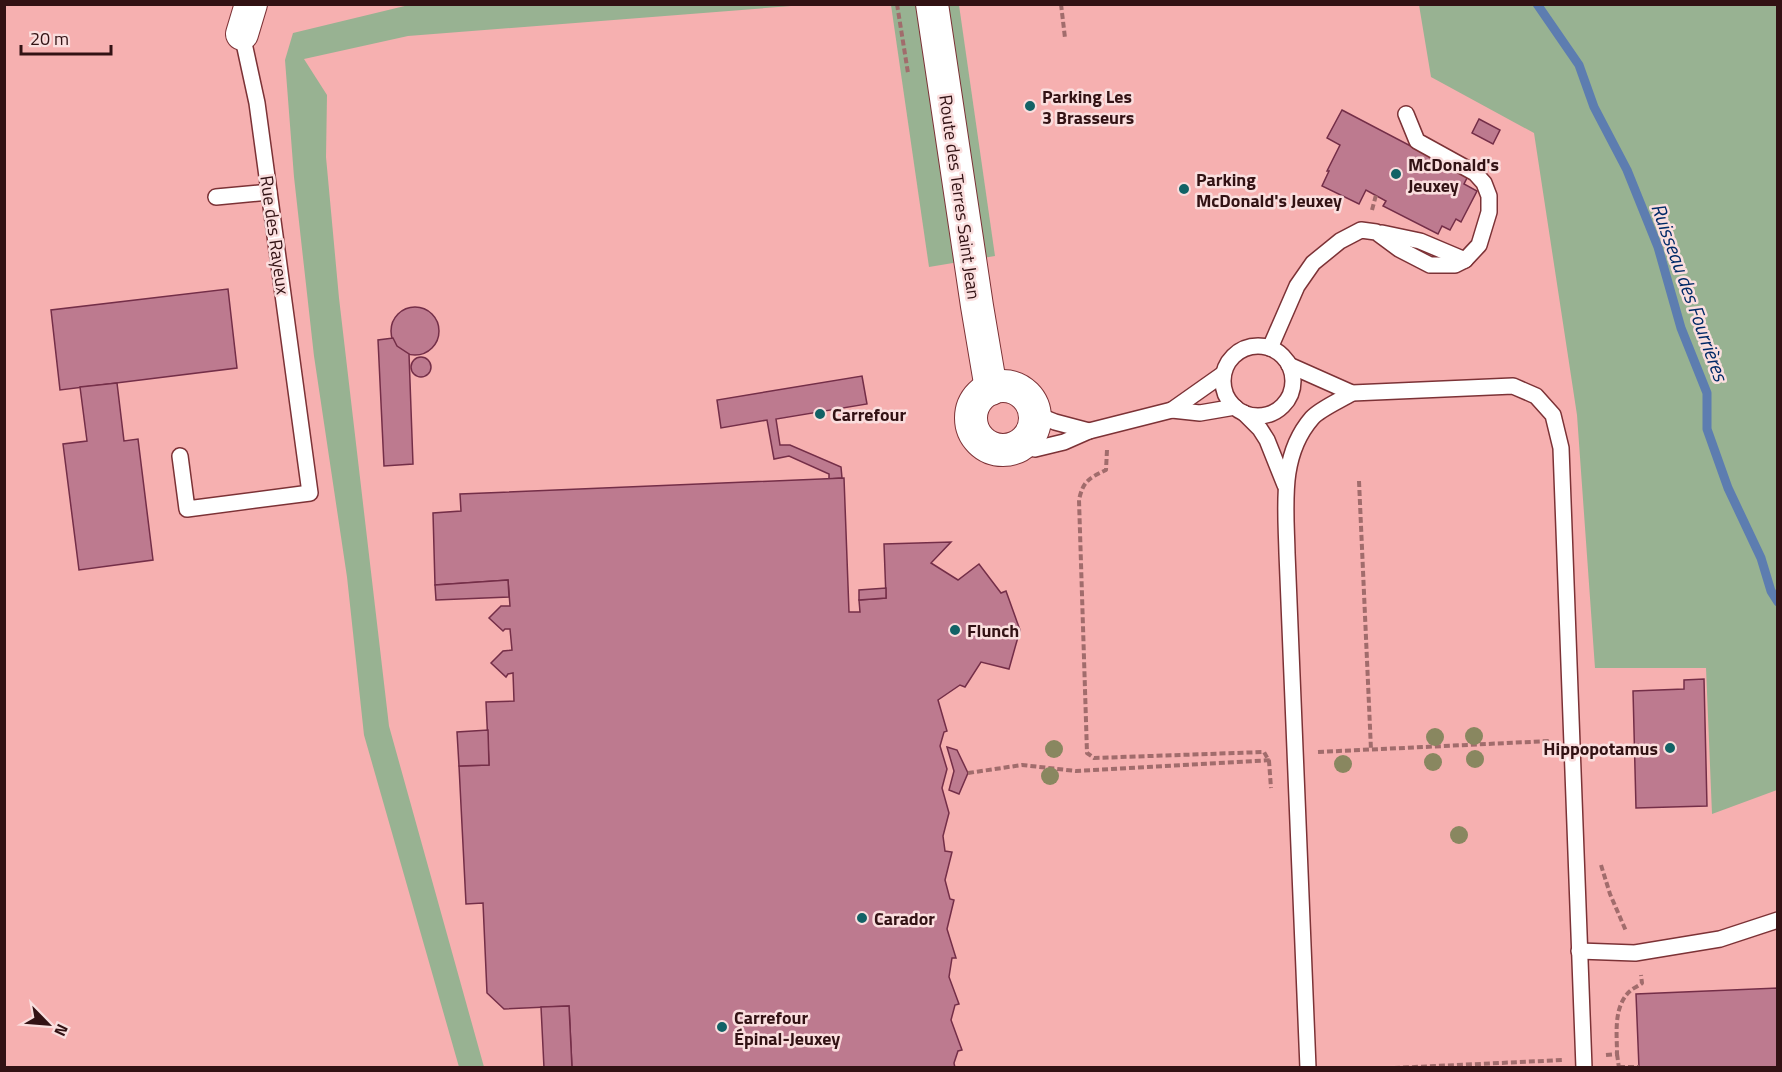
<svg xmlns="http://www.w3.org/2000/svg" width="1782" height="1072" viewBox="0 0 1782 1072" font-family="'Titillium Web',sans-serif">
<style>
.green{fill:#98b292}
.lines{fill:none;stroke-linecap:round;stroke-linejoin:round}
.stream{stroke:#5d7db0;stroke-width:9}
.building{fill:#bd7a8f;stroke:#742e48;stroke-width:1.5}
.service-casing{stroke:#7c3236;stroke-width:18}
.minor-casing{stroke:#7c3236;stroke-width:34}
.path{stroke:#a16c6c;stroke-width:4;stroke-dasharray:6 3;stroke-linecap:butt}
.service{stroke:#fff;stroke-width:15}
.minor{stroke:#fff;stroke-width:32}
.tree{fill:#898760}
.poi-dot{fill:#126266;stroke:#fadede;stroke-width:2}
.labels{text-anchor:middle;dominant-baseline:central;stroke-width:5;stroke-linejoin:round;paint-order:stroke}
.poi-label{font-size:18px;font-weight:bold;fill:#321214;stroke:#fadede;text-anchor:start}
.street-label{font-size:18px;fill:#321214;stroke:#fadede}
.water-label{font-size:20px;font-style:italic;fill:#002967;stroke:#fadede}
</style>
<rect width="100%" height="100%" fill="#f6b0b0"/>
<g class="green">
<path d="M413,4L804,5L408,36L304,59L327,95L326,157L339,298L389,726L484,1067H459L364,735L347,577L314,356L294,177L285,60L293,33Z"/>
<path d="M891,5H959L995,256L929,267Z"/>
<path d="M1419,5H1777V790L1712,814L1706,668H1595L1577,415L1534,133L1431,77Z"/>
</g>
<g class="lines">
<path class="stream" d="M1537,4L1579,65L1594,107L1627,170L1658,247L1681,328L1707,393V429L1728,488L1761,558L1771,591L1778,602"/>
</g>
<g class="building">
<path d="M1342,110L1468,176L1464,184L1477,191L1461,222L1456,219L1450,230L1442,226L1438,234L1383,206L1386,201L1366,190L1359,204L1322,186L1329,171H1327L1340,145L1327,138Z"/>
<path d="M1479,119L1500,130L1493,144L1472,133Z"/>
<path d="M228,289L237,368L60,390L51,310Z"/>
<circle cx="415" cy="331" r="24"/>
<path d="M393,338L397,346L409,354L413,464L384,466L378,340Z"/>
<circle cx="421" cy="367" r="10"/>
<path d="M862,376L867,404L776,419L780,445H790L841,467L842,478L829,479V474L789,456L774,459L767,420L721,428L717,400Z"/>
<path d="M117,383L124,441L138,439L153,560L79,570L63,444L87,441L80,387Z"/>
<path d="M844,478L849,612H860L859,600L886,598L884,544L951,542L931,563L958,580L979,564L1001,593L1006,591L1020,630L1009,669L981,662L965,687L960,685L938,700L947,731L944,732L940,746L947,769L942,788L949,813L943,836L945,851L952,852L945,880L950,899L954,900L947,929L956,958H952L949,977L959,1004L955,1005L951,1020L962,1050L958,1051L954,1063L955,1068H572L569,1006L504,1009L487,993L483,903L466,904L459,766L489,765L486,702L514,701L513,673L508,674L506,677L491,663L503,651L512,650L510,629H505L503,631L489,618L501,606H510L508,580L435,585L433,513L461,511L460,494Z"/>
<path d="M508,580L509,597L436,600L435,585Z"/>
<path d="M886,588V598L859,600V590Z"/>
<path d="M1704,679L1707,806L1636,808L1633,691L1684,689V680Z"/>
<path d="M488,730L489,765L459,766L457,732Z"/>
<path d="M947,747L957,750L968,773L959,794L949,790L954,771Z"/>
<path d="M1778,988V1068H1639L1636,994Z"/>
<path d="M569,1006L572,1068H544L541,1007Z"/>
</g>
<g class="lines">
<defs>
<g id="service">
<path d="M216,197L269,192"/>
<path d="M1382,233L1420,241L1465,260"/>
<circle cx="1258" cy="381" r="35"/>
<path d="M1270,348L1297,286L1313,263L1340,241L1361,230L1376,232L1399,249L1430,265H1455L1465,260L1479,245L1489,212V196L1484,183L1475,173L1417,141L1406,114"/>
<path d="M1289,365L1352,393L1513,386L1536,396L1553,415L1561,448L1584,1068"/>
<path d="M1172,410L1223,374"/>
<path d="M1244,413L1260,429L1267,440L1285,485"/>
<path d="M1035,414L1055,422L1089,431"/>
<path d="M1022,445L1035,449L1064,442L1089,431L1172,410L1200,413L1235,407"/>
<path d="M180,456L187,509L310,493L257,103L242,34"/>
<path d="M1579,951L1635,953L1720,939L1778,920"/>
<path d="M1308,1068L1287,553C1286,506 1279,456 1312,418C1320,409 1341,400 1352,393"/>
</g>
<g id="minor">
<path d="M932,4L977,306L991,389"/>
<path d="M242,34L251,4"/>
<circle cx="1003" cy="418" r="32"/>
</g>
</defs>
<use href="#service" class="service-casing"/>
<use href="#minor" class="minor-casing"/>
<g class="path">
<path d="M897,4L908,73"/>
<path d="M1061,4L1065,38"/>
<path d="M1372,210L1376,195"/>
<path d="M1107,450L1106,470C1089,478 1083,481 1079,500L1087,753L1094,758L1264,752L1269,761L1271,788"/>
<path d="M1359,481L1371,750"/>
<path d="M1318,752L1550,741"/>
<path d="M968,773L1022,765L1076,771L1272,760"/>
<path d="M1601,865L1610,894L1626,931"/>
<path d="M1617,1054L1619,1068"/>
<path d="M1606,1055L1617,1054C1617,1033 1613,1007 1630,991C1633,988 1639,986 1642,983L1641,975"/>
<path d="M1619,1067H1639"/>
<path d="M1394,1068L1563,1060"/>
</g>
<use href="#service" class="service"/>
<use href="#minor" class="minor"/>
</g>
<g class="tree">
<circle cx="1474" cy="736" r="9"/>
<circle cx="1435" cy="737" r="9"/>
<circle cx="1054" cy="749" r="9"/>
<circle cx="1475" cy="759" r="9"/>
<circle cx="1433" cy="762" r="9"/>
<circle cx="1343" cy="764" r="9"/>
<circle cx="1050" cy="776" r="9"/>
<circle cx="1459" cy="835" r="9"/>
</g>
<g class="poi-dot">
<circle cx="1030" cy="106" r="6"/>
<circle cx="1396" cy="174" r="6"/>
<circle cx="1184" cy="189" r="6"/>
<circle cx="820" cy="414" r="6"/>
<circle cx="955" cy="630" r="6"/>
<circle cx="1670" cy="748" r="6"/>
<circle cx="862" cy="918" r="6"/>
<circle cx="722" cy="1027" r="6"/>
</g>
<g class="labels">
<g class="poi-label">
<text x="1042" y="96">Parking Les<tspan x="1042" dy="21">3 Brasseurs</tspan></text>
<text x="1408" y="164">McDonald's<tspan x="1408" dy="21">Jeuxey</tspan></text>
<text x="1196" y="179">Parking<tspan x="1196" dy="21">McDonald's Jeuxey</tspan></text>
<text x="832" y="414">Carrefour</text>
<text x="967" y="630">Flunch</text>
<text x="1658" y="748" text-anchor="end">Hippopotamus</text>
<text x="874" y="918">Carador</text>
<text x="734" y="1017">Carrefour<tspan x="734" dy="21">Épinal-Jeuxey</tspan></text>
</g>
<g class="street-label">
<text transform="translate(960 197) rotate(82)">Route des Terres Saint Jean</text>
<text transform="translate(275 235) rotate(82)">Rue des Rayeux</text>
</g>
<g class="water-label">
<text transform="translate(1690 292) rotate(70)">Ruisseau des Fourrières</text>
</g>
</g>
<rect width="1782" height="1072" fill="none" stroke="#321214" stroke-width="12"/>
<g transform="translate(48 1024) rotate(115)" stroke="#fadede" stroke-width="4.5" paint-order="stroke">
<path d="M0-4.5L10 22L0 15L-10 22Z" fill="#321214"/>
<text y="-9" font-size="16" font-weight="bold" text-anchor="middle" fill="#321214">N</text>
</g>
<path d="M21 45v9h90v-9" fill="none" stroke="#321214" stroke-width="3"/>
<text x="30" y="45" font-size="18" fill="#321214" stroke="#fadede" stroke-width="4.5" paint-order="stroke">20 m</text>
</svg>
